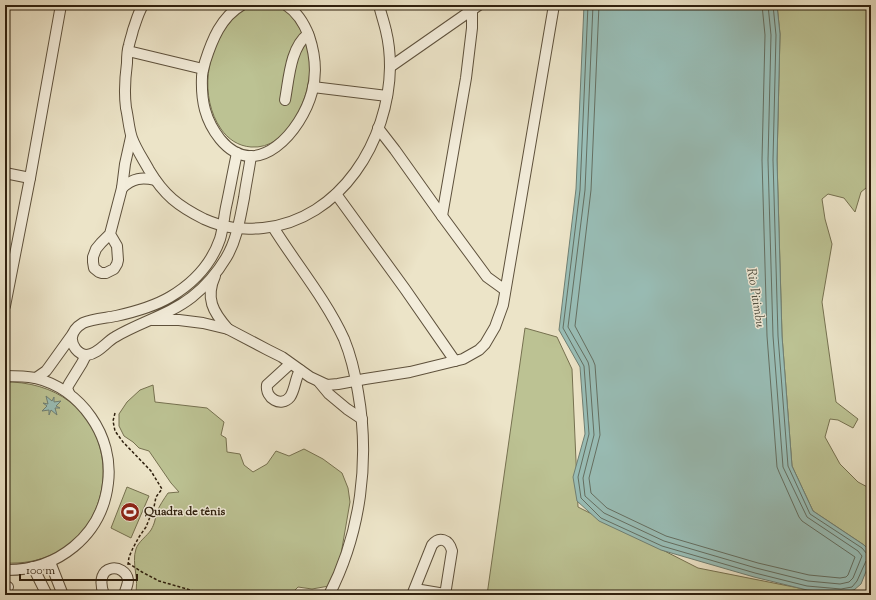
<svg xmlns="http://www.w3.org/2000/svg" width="876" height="600" viewBox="0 0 876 600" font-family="'Sorts Mill Goudy',serif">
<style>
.green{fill:#bcc293;stroke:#767150}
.water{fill:#99beb7;stroke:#6f7f73}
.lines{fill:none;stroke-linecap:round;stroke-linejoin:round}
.shore{stroke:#646f62;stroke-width:1}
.minor-casing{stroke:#5e513c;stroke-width:12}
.path{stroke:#2f200e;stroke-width:1.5;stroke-dasharray:3 2;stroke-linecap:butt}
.minor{stroke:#f3eddb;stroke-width:10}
.labels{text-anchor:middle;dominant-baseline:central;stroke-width:3;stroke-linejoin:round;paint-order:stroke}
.poi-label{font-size:12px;font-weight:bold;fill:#2f200e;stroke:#f3eddb;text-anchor:start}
.water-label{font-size:13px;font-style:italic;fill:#4f4f41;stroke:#f3eddb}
</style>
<rect width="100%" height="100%" fill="#ece4c8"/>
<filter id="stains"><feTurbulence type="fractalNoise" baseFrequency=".005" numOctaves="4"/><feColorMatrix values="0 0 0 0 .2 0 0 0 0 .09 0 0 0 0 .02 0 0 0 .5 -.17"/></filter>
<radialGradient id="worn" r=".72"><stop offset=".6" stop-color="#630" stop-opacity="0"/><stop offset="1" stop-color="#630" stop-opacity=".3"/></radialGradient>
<g class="green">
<path d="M256,5C262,5 269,4 274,5C286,7 295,18 300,29C306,40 310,53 310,67C310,97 289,150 251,147C238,146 228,139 221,129C199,97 206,49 231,21C237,13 246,7 256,5Z"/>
<path d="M777,5H871V184L861,192L855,212L844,198L828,194L822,199L825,219L832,244L822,302L836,402L858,419L853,428L838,420L830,419L825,437L840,464L858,482L871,489V552L864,545L813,511L792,466L782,336L777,160L780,34Z"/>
<path d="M525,328L557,337L572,369L578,507L698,568L834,595H487Z"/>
<path d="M12,382C141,389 128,569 5,563V383Z"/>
<path d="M153,385L155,402L207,408L224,422L221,435L226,438L227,452L240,454L244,465L253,472L267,464L276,451L289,456L304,449L323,459L342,473L348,488L350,502L341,554L329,586L312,589L298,587L292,593L281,592L278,595H135C140,580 131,564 136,549C138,542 147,536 151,530C155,523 155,519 157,512C159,506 164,499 168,493L179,492L171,483L149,451L139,448L133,442L124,436L119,426V414L127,402L140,390Z"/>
<path d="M127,487L149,496L131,538L111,528Z"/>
</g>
<g class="water">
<path d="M584,5H777L780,34L777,160L782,336L792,466L813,511L864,545L871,552V559L861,584L854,590L841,593L807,590L754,577L661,550L599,521L577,501L573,477L585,434L580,367L559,330L576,189Z"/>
<path d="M46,396L52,401L54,397V402L61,401L56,406L60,408H55L57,415L51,410L49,415V410L42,411L47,406L43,403L48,404Z"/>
</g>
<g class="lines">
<g class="shore">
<path d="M588,5L580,190L563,328L584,366L589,434L578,477L581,498L601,518L662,546L755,573L807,586L841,589L852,587L857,581L866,561L868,559H871"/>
<path d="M593,5L585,190L568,327L588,362L589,366L594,435L583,478L585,496L604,513L664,541L756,568L808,581L840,584L849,582L853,578L862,556L858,551L807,517L783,467L773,336L768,160L771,35L768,5"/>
<path d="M599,5L591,190L575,326L593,360L595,365L600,435L589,478L591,493L607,508L666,536L758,563L809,575L840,578L846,577L848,575L855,557L802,521L799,517L779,472L777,467L767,336L762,160L765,35L762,5"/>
<path d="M773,5L776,35L773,160L778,336L788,466L810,514L862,548L867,554H871"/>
</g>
<defs>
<g id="minor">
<path d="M143,5C138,13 136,22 133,30C132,35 130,40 129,45C127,51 127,57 127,63C125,78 124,93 126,108C128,116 129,130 132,138C136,149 143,159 149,170C164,195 178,206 204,219C224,228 241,230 263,228C341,220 389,140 390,67C390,55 389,43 386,31C384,22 381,14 379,5"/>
<path d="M242,5C221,17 212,40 205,62C204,67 202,72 202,77C201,101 205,120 220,139C257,184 302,130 312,92C317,74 315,54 309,36C304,23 297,12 286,5"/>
<path d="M128,51L203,69"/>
<path d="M390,67L479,5"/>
<path d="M313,87L387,96"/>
<path d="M285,100C289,79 290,48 308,34"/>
<path d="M378,128L395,150L442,216L487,277L505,290"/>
<path d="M237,153C233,171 230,189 226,207C224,217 223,229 220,239C211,265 192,284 170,297C153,307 134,312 116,316C106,318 92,319 83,323C78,326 73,330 72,337C71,345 78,355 87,355C98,354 106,342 115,337C140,322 169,315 192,297C206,286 217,273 226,258C237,240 240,218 244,198C246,184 249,170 251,156"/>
<path d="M5,173L30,178"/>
<path d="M122,188C133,178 142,177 155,180"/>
<path d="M336,194L405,289L455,361"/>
<path d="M442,216L466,78L472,28V10"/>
<path d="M273,227C296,264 325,298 344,339C351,356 355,373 358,392C370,460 361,533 329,595"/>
<path d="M110,234L117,246L118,260L117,264L114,269L106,273H102L99,272L94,268L93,262V257L96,249L101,243L110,234L122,188L125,164L131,137"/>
<path d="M215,276C205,298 213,312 228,329"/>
<path d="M5,306L30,178L61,5"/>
<path d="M152,320H179L203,323L228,329L268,350L282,357L310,377L327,385L338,384L365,379L410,372L463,359L479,350L485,344L495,327L503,305L554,5"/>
<path d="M290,364L267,385C265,398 281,408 290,397C295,390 295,379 300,370"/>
<path d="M5,376C15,376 25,376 35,378C81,389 114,436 108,483C102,536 57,571 5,570"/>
<path d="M36,378L46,371L49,367L72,335"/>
<path d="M319,382L329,394L347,409L362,419"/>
<path d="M69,393L67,388L69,384L82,363L86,355"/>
<path d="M50,562L63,595"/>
<path d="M33,567L47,595"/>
<path d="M415,589L445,594"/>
<path d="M5,591L8,587"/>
<path d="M104,595C92,562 126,563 128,580C128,585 125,591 124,595"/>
<path d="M412,595L432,545C439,536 449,539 452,551L445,595"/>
</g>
</defs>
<use href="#minor" class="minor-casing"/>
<g class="path">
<path d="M115,413L113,421L115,431L123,442L151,471L162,489L156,497L154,507L146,527L139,537L133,548L129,557L128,565"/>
<path d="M128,563L142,572L159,581L180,587L207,595"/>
</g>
<use href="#minor" class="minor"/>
</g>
<defs>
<symbol id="stadium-disc" viewBox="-11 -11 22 22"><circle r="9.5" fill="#8f2418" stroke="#f3eddb"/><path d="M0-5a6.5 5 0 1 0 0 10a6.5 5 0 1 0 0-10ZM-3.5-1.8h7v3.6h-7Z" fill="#fff"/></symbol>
</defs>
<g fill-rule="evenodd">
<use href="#stadium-disc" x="119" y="501" width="22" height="22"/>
</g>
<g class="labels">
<g class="poi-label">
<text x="144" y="512">Quadra de tênis</text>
</g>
<g class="water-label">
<text transform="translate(755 298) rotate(81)">Rio Pitimbu</text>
</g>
</g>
<rect width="876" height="600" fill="none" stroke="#ece4c8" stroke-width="20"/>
<rect x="6" y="6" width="864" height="588" fill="none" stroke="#2f200e" stroke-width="2"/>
<rect x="10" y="10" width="856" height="580" fill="none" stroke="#2f200e"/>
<path d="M20 574v6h117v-6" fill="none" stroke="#2f200e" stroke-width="2"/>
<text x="26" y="574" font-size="12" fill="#2f200e" stroke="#f3eddb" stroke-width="3" paint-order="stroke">100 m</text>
<rect width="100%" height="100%" filter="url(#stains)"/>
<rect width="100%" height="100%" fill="url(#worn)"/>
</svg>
